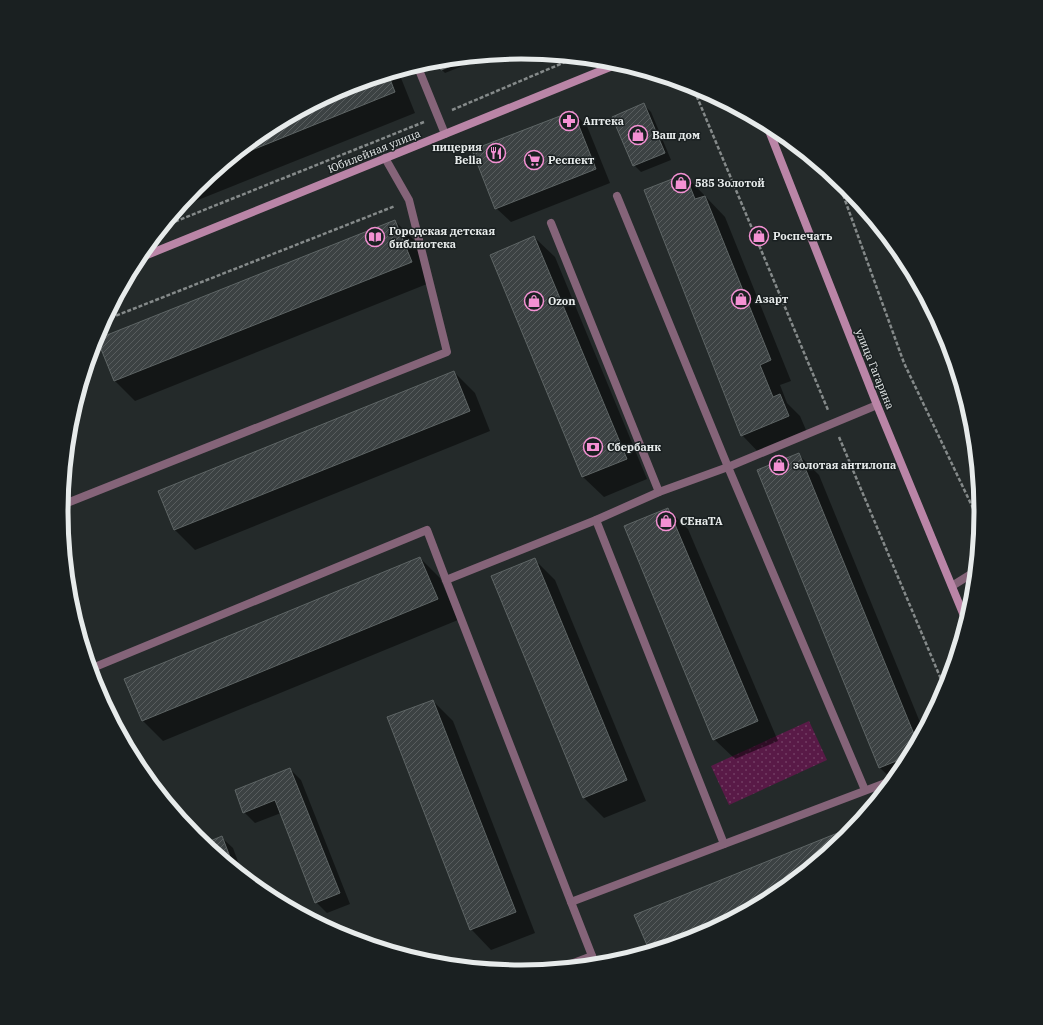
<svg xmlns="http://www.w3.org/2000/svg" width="1043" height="1025" viewBox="0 0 1043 1025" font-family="'IBM Plex Serif',serif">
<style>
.park{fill:url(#park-dots)}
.shadow{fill:#0007}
.building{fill:url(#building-hatch);stroke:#5e6565}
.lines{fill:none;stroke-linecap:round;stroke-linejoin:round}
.path{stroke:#858a8a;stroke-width:2.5;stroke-dasharray:4 2;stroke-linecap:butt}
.lane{stroke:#856479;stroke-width:8}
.secondary{stroke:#ba85a7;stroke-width:8}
.labels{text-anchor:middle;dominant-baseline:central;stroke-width:3;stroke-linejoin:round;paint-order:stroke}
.poi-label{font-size:11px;font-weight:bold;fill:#e7ebeb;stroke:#1a2021;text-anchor:start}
.street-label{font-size:11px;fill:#e7ebeb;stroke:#1a2021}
.rim{fill:none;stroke:#e7ebeb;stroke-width:5}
</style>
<defs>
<pattern id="park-dots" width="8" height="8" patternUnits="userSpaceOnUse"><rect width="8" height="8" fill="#591a47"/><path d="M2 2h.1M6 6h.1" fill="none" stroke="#713b62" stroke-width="1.8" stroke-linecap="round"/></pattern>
<pattern id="building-hatch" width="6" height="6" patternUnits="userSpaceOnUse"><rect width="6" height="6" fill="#3c4243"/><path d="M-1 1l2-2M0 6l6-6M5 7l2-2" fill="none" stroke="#585d5e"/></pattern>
</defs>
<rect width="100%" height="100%" fill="#242a2a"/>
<path class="park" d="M809,721L827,760L729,805L711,766Z"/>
<g class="shadow">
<path d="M490,55L445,73L442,70L438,60Z"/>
<path d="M397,71L399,73L415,113L178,208L196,187L266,129L345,87Z"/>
<path d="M644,105L651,112L671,160L641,172L634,165Z"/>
<path d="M573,112L587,126L610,183L511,222L496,208Z"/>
<path d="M685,175L725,217L791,381L780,385L787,403L800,416L809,437L762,456L742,435Z"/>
<path d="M395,221L415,241L432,282L135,401L115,381Z"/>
<path d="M534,237L555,257L647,479L604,497L583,477L491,255Z"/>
<path d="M454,372L475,393L490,431L195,550L175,530L159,491Z"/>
<path d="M798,454L819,475L924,732L904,769L894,781L880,768Z"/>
<path d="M668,509L688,529L778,741L735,759L714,739Z"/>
<path d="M420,558L440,578L458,620L163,741L143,721L126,680Z"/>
<path d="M534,559L555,580L646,801L604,818L584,798L492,577Z"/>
<path d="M433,701L453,721L535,933L491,950L471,929Z"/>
<path d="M290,769L301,780L350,904L327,913L316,902L281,813L255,823L244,812Z"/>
<path d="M854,827L855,828L847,838L777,896L698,938L651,952L636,916Z"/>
<path d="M222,838L233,848L244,878L204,845Z"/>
</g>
<g class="building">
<path d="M475,57L441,70L437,60Z"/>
<path d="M388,74L395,92L230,159L266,129L345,87Z"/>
<path d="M644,103L665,153L633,166L612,117Z"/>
<path d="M573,111L596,169L495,209L472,150Z"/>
<path d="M685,174L695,199L705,196L771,360L760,365L773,397L780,394L789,416L741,436L644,190Z"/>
<path d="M395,220L412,262L114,381L97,339Z"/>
<path d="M534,236L627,459L582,477L490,255Z"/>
<path d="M454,371L470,411L174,530L158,491Z"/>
<path d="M799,453L918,744L911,755L879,768L757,470Z"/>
<path d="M668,508L758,721L713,740L624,526Z"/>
<path d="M420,557L438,599L142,721L124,679Z"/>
<path d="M535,558L627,780L583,798L491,576Z"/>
<path d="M433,700L516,912L470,930L387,717Z"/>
<path d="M290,768L340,893L315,903L275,800L243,813L235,790Z"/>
<path d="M855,826V828L847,838L777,896L698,938L650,952L634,915Z"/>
<path d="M222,836L235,870L203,844Z"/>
</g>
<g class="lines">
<g class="path">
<path d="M692,85L828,410"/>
<path d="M452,110L577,57"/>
<path d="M837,178L904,363L981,525"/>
<path d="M164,226L424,122"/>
<path d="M105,320L395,206"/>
<path d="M839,437L946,691"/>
</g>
<g class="lane">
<path d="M417,65L445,134"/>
<path d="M617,196L728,467L865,790"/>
<path d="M551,223L659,492"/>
<path d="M62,505L447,352L409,200L385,158"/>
<path d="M596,520L724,844"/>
<path d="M446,580L571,902L596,966"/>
<path d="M952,586L976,571"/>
<path d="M90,669L427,530L446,580L596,520L659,492L728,467L877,405"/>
<path d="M571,902L896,779"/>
<path d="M555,970L592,956"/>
</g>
<g class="secondary">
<path d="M766,123L877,405L967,623"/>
<path d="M137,259L620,63"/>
</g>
</g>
<defs>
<symbol id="pharmacy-ring" viewBox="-11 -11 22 22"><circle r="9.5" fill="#1a2021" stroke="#f491d3" stroke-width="1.5"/><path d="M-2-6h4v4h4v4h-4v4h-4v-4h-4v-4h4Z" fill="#f491d3"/></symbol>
<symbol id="shop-ring" viewBox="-11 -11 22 22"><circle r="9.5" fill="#1a2021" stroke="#f491d3" stroke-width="1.5"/><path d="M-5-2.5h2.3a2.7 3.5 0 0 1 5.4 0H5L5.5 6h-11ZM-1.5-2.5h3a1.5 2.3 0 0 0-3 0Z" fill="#f491d3"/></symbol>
<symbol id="restaurant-ring" viewBox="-11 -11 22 22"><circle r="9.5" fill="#1a2021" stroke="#f491d3" stroke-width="1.5"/><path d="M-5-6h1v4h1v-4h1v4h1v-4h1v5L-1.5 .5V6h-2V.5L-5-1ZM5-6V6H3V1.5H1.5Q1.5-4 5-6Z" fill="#f491d3"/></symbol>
<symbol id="supermarket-ring" viewBox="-11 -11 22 22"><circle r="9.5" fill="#1a2021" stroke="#f491d3" stroke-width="1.5"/><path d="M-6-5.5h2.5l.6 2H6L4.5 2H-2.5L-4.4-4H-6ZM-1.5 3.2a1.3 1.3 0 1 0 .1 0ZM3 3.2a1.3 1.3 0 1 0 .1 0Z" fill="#f491d3"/></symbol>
<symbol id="library-ring" viewBox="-11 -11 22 22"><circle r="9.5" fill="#1a2021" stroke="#f491d3" stroke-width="1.5"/><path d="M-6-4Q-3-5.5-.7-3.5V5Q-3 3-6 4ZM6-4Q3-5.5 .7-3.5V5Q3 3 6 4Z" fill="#f491d3"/></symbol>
<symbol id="bank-ring" viewBox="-11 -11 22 22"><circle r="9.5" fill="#1a2021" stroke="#f491d3" stroke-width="1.5"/><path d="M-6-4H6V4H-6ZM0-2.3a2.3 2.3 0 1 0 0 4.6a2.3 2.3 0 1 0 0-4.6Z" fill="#f491d3"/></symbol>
</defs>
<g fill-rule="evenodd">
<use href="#pharmacy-ring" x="558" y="110" width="22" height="22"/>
<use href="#shop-ring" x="627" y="124" width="22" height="22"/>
<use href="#restaurant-ring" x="485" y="142" width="22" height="22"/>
<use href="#supermarket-ring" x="523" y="149" width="22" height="22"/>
<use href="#shop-ring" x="670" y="172" width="22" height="22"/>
<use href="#shop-ring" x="748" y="225" width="22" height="22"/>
<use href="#library-ring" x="364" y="226" width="22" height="22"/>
<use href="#shop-ring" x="730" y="288" width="22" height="22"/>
<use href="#shop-ring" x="523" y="290" width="22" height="22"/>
<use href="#bank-ring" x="582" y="436" width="22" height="22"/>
<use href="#shop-ring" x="768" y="454" width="22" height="22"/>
<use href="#shop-ring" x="655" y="510" width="22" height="22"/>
</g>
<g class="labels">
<g class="poi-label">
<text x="583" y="121">Аптека</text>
<text x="652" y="135">Ваш дом</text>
<text x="482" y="147" text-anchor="end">пицерия<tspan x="482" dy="13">Bella</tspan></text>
<text x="548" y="160">Респект</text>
<text x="695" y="183">585 Золотой</text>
<text x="389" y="231">Городская детская<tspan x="389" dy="13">библиотека</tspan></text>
<text x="773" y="236">Роспечать</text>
<text x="755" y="299">Азарт</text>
<text x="548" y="301">Ozon</text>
<text x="607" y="447">Сбербанк</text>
<text x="793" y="465">золотая антилопа</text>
<text x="680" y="521">СЕнаТА</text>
</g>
<g class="street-label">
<text transform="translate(374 151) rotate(-22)">Юбилейная улица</text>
<text transform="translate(875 369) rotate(68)">улица Гагарина</text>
</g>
</g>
<path d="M0 0H1043V1025H0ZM68 512a453 453 0 1 1 906 0a453 453 0 1 1-906 0Z" fill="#1a2021" fill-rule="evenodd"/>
<path class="rim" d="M68 512a453 453 0 1 1 906 0a453 453 0 1 1-906 0Z"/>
</svg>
